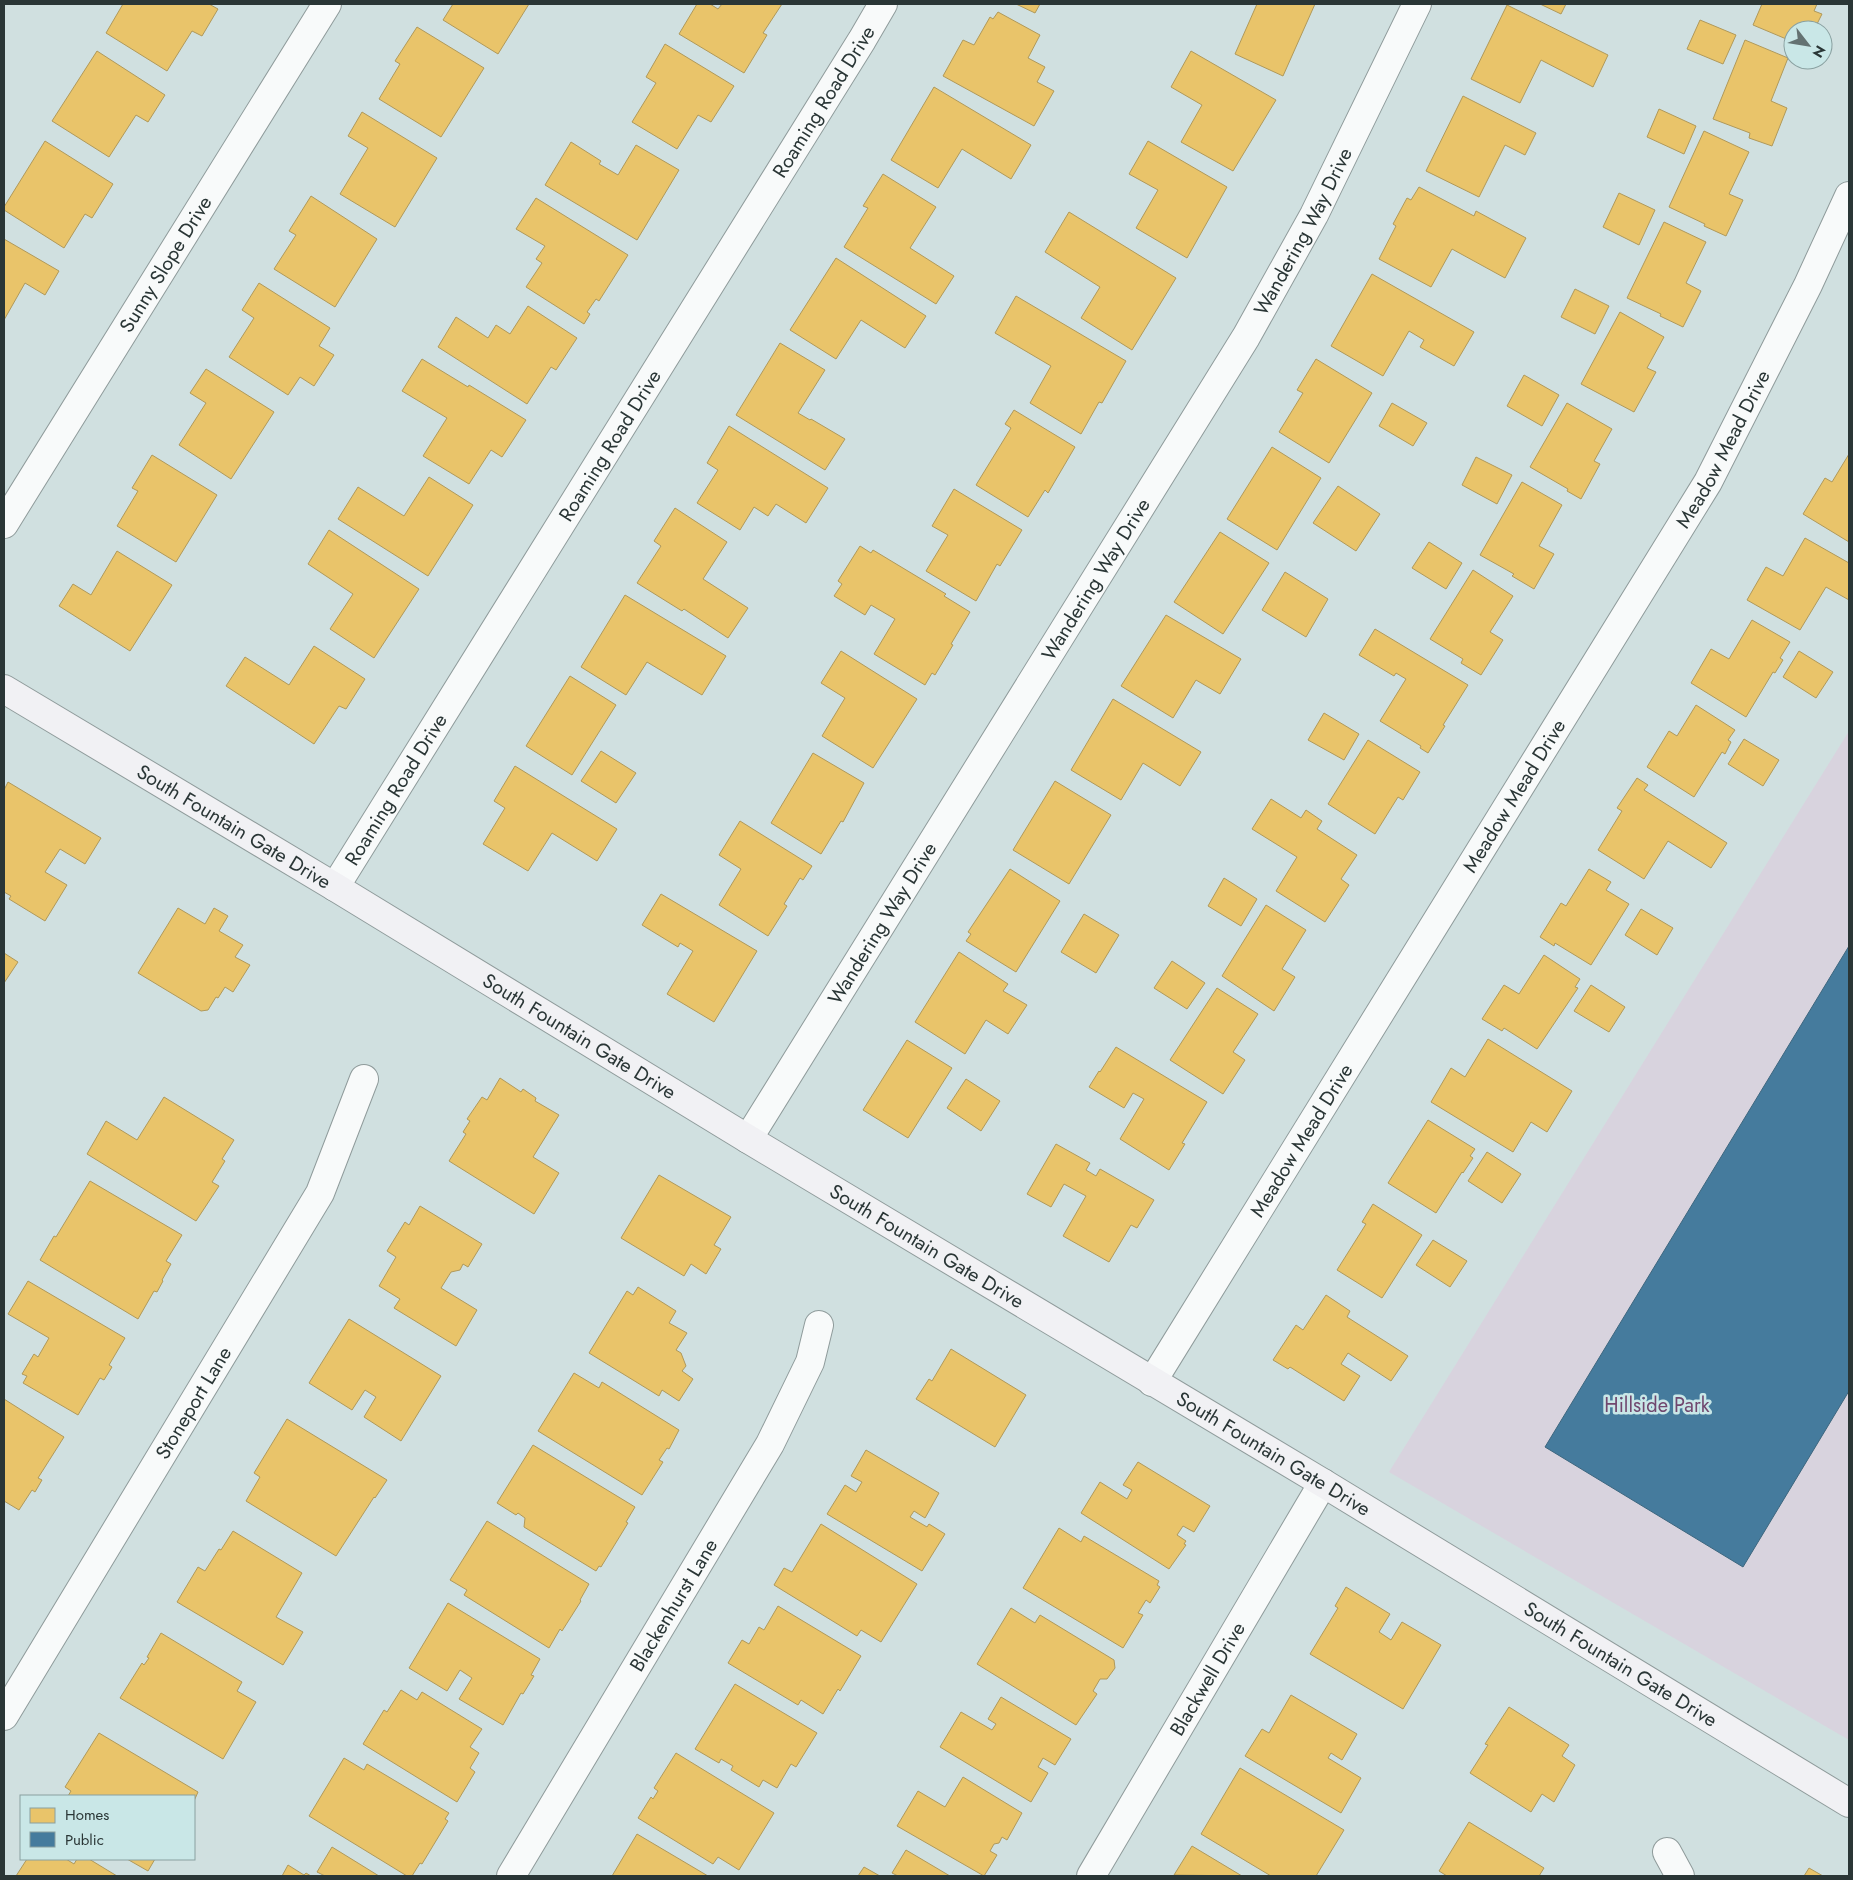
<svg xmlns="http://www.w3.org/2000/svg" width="1853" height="1880" viewBox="0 0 1853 1880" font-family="Jost,sans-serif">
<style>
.green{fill:#d8d3de}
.homes{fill:#e9c46a;stroke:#b0995a}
.public{fill:#457b9d;stroke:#3d667e}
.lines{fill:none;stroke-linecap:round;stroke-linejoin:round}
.street-casing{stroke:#8f9b9b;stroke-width:30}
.secondary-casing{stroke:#8f9b9b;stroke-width:30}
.street{stroke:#f8fafa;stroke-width:28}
.secondary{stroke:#f1f1f4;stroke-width:28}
.labels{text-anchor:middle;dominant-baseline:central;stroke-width:5;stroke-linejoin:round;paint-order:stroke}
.street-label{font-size:20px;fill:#2a3636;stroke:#c9e7e7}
.park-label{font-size:20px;fill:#70476e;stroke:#c9e7e7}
</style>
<rect width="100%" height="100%" fill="#d0e0e0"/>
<path class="green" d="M1849,731V1740L1389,1472Z"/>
<g class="homes">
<path d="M123,4H209L218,9L202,36L192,31L167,71L106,33Z"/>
<path d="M453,4H529L498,54L443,20Z"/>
<path d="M697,4H710L718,9L722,4H782L763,33L767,35L744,73L679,34Z"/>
<path d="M1016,4H1040L1035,13Z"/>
<path d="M1257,4H1315L1283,76L1235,54Z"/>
<path d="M1540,4H1566L1561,14Z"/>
<path d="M1762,4H1817L1814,11L1822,14L1814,30H1793V45L1790,43L1791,41L1753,25Z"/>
<path d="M1507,5L1608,55L1593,87L1541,60L1520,103L1471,79Z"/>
<path d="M998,12L1040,35L1028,58L1045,67L1037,82L1054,91L1034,126L943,76L963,40L974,45L990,17L993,19Z"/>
<path d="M1700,20L1736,35L1723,64L1687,49Z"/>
<path d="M417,27L484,68L441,137L379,99L400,64L395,61Z"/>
<path d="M1745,40L1788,58L1771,101L1787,108L1772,146L1749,138L1750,133L1713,119Z"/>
<path d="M665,44L734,86L711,122L698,115L677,149L632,122L656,83L646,77Z"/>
<path d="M97,51L165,95L148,122L136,115L109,157L52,121Z"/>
<path d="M1191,51L1276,100L1233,171L1181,142L1202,105L1171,87Z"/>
<path d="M934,87L1031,145L1011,179L962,149L938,188L891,160Z"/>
<path d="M1463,96L1536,133L1525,155L1505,145L1479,197L1426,171Z"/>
<path d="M1659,109L1696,126L1684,154L1647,137Z"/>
<path d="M362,112L437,158L395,227L340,194L368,148L348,136Z"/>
<path d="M1704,131L1749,152L1729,194L1743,200L1726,236L1704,226L1705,224L1669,207Z"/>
<path d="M45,141L113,184L92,218L85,214L64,248L4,210V207Z"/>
<path d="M1148,141L1227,187L1187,258L1136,228L1158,190L1129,174Z"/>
<path d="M571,142L601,161L599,164L618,175L636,145L679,170L637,240L545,185Z"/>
<path d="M883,174L936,207L910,248L954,276L936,304L844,247L868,208L863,206Z"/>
<path d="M1419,187L1474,216L1476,211L1526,238L1505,278L1452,249L1431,287L1379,259L1396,226L1393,224L1407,198L1411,200Z"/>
<path d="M1619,193L1655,210L1639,245L1603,227Z"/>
<path d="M311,196L377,239L335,307L274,269L296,235L289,231Z"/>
<path d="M536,198L628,255L599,301L596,299L587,312L590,314L584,324L526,287L542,263L536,259L545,246L516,229Z"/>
<path d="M1069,212L1176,278L1132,350L1081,318L1100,287L1045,252Z"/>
<path d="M1664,222L1706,242L1686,283L1701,291L1683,327L1660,316L1661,314L1627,298Z"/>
<path d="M4,239L59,271L45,295L25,283L4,320Z"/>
<path d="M836,258L926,316L905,348L861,320L836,359L790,330Z"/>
<path d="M1372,274L1474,332L1454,366L1420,347L1424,340L1409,331L1383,376L1331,346Z"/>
<path d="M259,283L330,328L319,346L334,355L314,386L300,377L288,395L229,357L254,318L242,310Z"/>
<path d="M1575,289L1609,306L1595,334L1561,317Z"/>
<path d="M1016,296L1126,361L1102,403L1099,402L1081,434L1030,403L1051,366L995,333Z"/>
<path d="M528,306L577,338L556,370L551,367L527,404L438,347L456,317L488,338L496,325L510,334Z"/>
<path d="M1620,312L1664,337L1647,368L1656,372L1634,412L1581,384Z"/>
<path d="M780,343L825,370L798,413L810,420L811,419L845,439L825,470L736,415Z"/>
<path d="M422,359L468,387L469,385L526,420L502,457L491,450L469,484L423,456L447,418L402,391Z"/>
<path d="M1316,359L1372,393L1329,463L1279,432L1303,393L1297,390Z"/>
<path d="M206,369L274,412L231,479L179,445L206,403L190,393Z"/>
<path d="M1524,375L1559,395L1542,426L1507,406Z"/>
<path d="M1392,403L1427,423L1413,446L1379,426Z"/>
<path d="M1567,403L1612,429L1594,461L1600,464L1581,499L1567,491L1568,489L1530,467Z"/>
<path d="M1014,410L1075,447L1048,493L1045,490L1028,517L976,485L1011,428L1005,424Z"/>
<path d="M729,426L828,488L806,523L776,504L768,516L754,507L740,530L697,503L718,470L707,463Z"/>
<path d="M1272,447L1321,478L1277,550L1227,519Z"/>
<path d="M1849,454V542L1803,514L1825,478L1832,482Z"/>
<path d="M152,455L217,495L176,562L117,526L138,491L132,488Z"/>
<path d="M1476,457L1512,475L1497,504L1462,485Z"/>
<path d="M429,477L473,505L428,576L338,519L358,487L404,516Z"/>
<path d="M1522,482L1562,505L1539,546L1554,554L1534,589L1512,576L1514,574L1480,555Z"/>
<path d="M1338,486L1380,514L1356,551L1313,523Z"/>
<path d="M954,489L1022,530L1000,566L997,564L976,601L926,571L948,535L932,526Z"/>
<path d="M675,508L727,542L703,579L748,608L728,638L684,609L682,611L637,583L661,546L654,541Z"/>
<path d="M329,530L419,589L374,658L330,629L353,594L308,564Z"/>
<path d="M1220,532L1269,563L1223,634L1174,602Z"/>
<path d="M1805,538L1849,563V600L1826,587L1800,630L1747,600L1766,567L1783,576Z"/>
<path d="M1429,542L1462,563L1446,589L1412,568Z"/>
<path d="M860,546L871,553L873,550L946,594L944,596L970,612L951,644L953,645L935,675L932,673L925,685L874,654L895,619L871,605L865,615L834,596L842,584L838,581Z"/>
<path d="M117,551L172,585L130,651L59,606L73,584L91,595Z"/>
<path d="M1473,570L1513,596L1490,632L1503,640L1481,675L1461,663L1463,659L1430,639Z"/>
<path d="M1285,572L1328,599L1306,637L1262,610Z"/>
<path d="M625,595L726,656L702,695L647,662L626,695L581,667Z"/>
<path d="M1166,615L1241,659L1220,694L1196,680L1173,718L1121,686Z"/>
<path d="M1752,620L1790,642L1780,658L1783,660L1775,673L1773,672L1746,717L1691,683L1711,649L1729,659Z"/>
<path d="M1375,629L1468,685L1443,725L1445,726L1428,753L1420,748L1421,746L1380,721L1406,679L1396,673L1394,676L1359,655Z"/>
<path d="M314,646L365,679L346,709L339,706L314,744L226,686L245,657L289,685Z"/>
<path d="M841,651L917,699L873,768L822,736L845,698L821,683Z"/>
<path d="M1799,651L1833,672L1816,698L1783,677Z"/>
<path d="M570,676L616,705L572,775L526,746Z"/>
<path d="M1113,699L1201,752L1180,786L1143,763L1121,800L1071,770Z"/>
<path d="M1696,705L1735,730L1728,740L1731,742L1725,754L1722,752L1694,797L1647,767L1669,731L1677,736Z"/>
<path d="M1324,713L1359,734L1344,760L1308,740Z"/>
<path d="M1744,739L1779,760L1763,786L1728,764Z"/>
<path d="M1368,740L1420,772L1403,800L1398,797L1375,834L1328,804Z"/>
<path d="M601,751L636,773L616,803L581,781Z"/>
<path d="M813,753L864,783L843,822L841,821L821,854L771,823Z"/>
<path d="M515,766L617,829L597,861L552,833L528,871L483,844L505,808L494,801Z"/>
<path d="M1637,778L1648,785L1644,790L1727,843L1711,868L1668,841L1644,879L1598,850L1622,811L1617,808Z"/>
<path d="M1055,781L1111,815L1069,884L1013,850Z"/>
<path d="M8,782L101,838L85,864L60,849L45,872L67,885L45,921L9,899L11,896L4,892V790Z"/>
<path d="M1271,799L1301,818L1306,810L1322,821L1317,829L1357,855L1341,879L1349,885L1325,922L1276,891L1297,857L1252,829Z"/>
<path d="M740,821L812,866L803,880L800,878L784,904L787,906L768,936L719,905L741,869L719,855Z"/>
<path d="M1010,869L1060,901L1016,972L966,941L971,934L968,932Z"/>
<path d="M1589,869L1611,882L1606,890L1629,904L1591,965L1555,943L1554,946L1540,937L1561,903L1566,906Z"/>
<path d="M1224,878L1257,899L1241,926L1208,906Z"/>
<path d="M661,894L757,951L714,1022L667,994L693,951L680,943L678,947L642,925Z"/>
<path d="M1266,905L1306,930L1282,969L1295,977L1274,1011L1222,976Z"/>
<path d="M178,908L205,924L214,908L228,916L219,931L243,945L235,957L250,965L233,992L225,987L218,998L216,997L208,1010L201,1011L138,973Z"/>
<path d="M1641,909L1673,928L1657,955L1625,935Z"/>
<path d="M1084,914L1119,935L1096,973L1061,952Z"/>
<path d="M959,952L1008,984L1003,991L1027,1005L1008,1034L986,1020L965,1054L915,1022Z"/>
<path d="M4,953L18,962L4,983Z"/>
<path d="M1544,955L1580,979L1575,987L1578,988L1537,1049L1504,1028L1502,1031L1482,1019L1504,985L1519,994Z"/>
<path d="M1172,961L1205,983L1187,1009L1154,988Z"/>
<path d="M1591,985L1625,1007L1609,1032L1574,1011Z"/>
<path d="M1217,988L1258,1014L1233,1052L1245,1060L1223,1094L1170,1060Z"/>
<path d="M1488,1039L1572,1091L1547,1132L1531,1122L1513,1152L1431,1102L1451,1068L1465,1077Z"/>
<path d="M907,1040L952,1068L908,1138L863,1110Z"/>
<path d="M1116,1047L1207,1102L1182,1143L1185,1144L1169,1170L1120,1139L1144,1099L1133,1093L1124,1108L1089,1087L1099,1071L1100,1072Z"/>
<path d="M500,1078L521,1092L523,1089L536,1098L535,1101L559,1115L533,1157L559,1173L534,1214L449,1161L466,1134L463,1132L470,1121L467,1119L482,1097L487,1100Z"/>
<path d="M966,1079L1000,1101L981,1131L947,1108Z"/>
<path d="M164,1097L234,1140L222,1159L225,1161L212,1182L219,1186L196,1221L87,1154L106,1121L137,1140Z"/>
<path d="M1428,1120L1475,1149L1470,1156L1473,1158L1463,1173L1462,1172L1436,1213L1388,1183Z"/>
<path d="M1056,1144L1090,1163L1086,1170L1096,1176L1100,1169L1154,1200L1137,1228L1131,1225L1109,1262L1063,1236L1086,1196L1064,1184L1051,1207L1027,1194Z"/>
<path d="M1487,1152L1521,1174L1502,1203L1468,1181Z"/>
<path d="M659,1175L731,1217L714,1245L721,1249L706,1274L691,1264L684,1276L621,1238Z"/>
<path d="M90,1181L182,1235L166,1261L171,1264L162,1280L163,1281L157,1292L154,1291L138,1319L40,1260L54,1236L56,1237Z"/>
<path d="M1373,1204L1422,1235L1382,1298L1337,1270L1366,1224L1362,1222Z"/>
<path d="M420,1206L482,1244L468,1267L463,1264L460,1270L451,1272L441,1288L477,1310L456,1346L394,1308L400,1299L379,1286L396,1257L387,1251L405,1222L409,1225Z"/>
<path d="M1433,1240L1467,1261L1450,1287L1416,1265Z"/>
<path d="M28,1281L125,1338L109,1365L112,1367L104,1380L100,1378L78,1415L23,1383L27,1376L22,1374L34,1354L38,1357L49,1338L8,1314Z"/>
<path d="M638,1287L676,1311L669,1323L687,1333L676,1350L681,1353L686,1366L682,1371L693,1379L679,1401L662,1390L659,1396L589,1353L627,1291L633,1295Z"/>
<path d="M1326,1295L1350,1311L1347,1317L1408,1356L1391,1381L1348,1353L1341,1364L1360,1376L1344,1401L1290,1367L1288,1369L1273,1360L1296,1325L1303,1330Z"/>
<path d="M349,1319L441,1376L401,1441L364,1417L376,1397L365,1390L352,1410L309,1383Z"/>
<path d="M951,1349L1026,1395L995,1447L916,1399L929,1379L932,1381Z"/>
<path d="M574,1373L599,1388L602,1382L679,1430L669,1449L667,1448L659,1460L663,1462L642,1495L538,1431Z"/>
<path d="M4,1399L64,1437L38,1478L42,1480L35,1492L32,1490L19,1510L4,1501Z"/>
<path d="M287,1419L387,1480L375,1498L374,1497L336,1556L246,1501L260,1477L254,1473Z"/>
<path d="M533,1445L635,1507L626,1522L628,1523L601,1567L599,1566L596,1571L524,1527L525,1518L518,1513L516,1515L497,1503Z"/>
<path d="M866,1450L939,1493L925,1518L914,1511L910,1517L927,1527L929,1524L945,1534L922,1571L827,1514L845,1485L856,1492L862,1482L851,1476Z"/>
<path d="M1138,1462L1210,1506L1194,1532L1183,1526L1177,1535L1186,1541L1184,1544L1186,1545L1169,1569L1081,1513L1100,1482L1127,1499L1132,1490L1123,1485Z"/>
<path d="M487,1521L589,1584L580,1600L581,1601L562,1631L560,1629L549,1648L464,1595L467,1590L450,1580Z"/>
<path d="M821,1524L917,1584L881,1642L861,1630L857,1636L774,1585L784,1568L792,1572Z"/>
<path d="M1059,1528L1081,1542L1084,1536L1159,1581L1157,1585L1160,1587L1150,1603L1146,1600L1138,1613L1143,1615L1123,1648L1023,1588Z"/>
<path d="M233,1531L302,1573L276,1617L303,1632L283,1665L177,1602L198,1567L205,1571L219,1549L221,1550Z"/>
<path d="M1346,1587L1390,1614L1379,1632L1391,1640L1402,1622L1441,1645L1403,1709L1310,1654L1338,1608L1335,1606Z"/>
<path d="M448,1603L540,1659L531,1675L534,1676L523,1694L521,1693L503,1725L459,1699L472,1678L460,1670L447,1691L409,1668Z"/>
<path d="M778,1606L861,1656L840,1691L838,1689L823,1714L801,1700L798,1705L728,1663L742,1640L749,1644L759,1627L764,1630Z"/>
<path d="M1011,1608L1035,1623L1040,1615L1114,1660L1115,1668L1107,1679H1100L1093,1691L1097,1694L1076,1725L977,1664Z"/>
<path d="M161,1633L242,1682L237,1691L256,1702L223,1759L120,1698L142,1663L144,1665L149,1658L147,1657Z"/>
<path d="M735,1684L817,1733L796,1767L791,1764L777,1788L763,1780L759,1787L731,1770L733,1766L721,1759L719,1763L695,1749Z"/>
<path d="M401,1690L417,1700L422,1692L482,1729L470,1747L479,1753L470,1768L475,1772L457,1802L363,1744L384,1710L387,1712Z"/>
<path d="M1291,1695L1357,1734L1342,1760L1331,1753L1328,1758L1361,1778L1341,1813L1245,1756L1262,1729L1269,1733Z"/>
<path d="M1001,1697L1071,1739L1055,1765L1043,1758L1038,1767L1048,1773L1031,1802L940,1747L961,1712L992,1730L996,1724L988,1719Z"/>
<path d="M1509,1707L1569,1745L1562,1756L1575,1765L1554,1802L1542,1794L1531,1812L1470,1773L1488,1745L1485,1744Z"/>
<path d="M99,1733L198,1792L194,1801V1796H68L71,1791L65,1787Z"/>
<path d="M676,1753L774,1813L739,1870L718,1857L713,1864L638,1818L651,1797L653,1799L658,1791L654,1788Z"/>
<path d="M344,1758L364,1770L367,1764L449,1813L445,1819L448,1821L422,1864L420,1863L412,1876H407L309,1816Z"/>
<path d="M1240,1768L1344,1830L1316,1876H1271L1201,1834Z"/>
<path d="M963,1777L1022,1813L1007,1840L1002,1837L999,1843L994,1844L990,1851L997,1855L984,1876L897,1826L918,1791L945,1807Z"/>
<path d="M1469,1822L1544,1868L1539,1876H1447L1439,1871Z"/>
<path d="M637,1834L708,1876H612Z"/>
<path d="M1192,1846L1242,1876L1174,1875Z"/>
<path d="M332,1847L379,1876H325L317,1872Z"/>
<path d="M906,1850L950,1876H898L892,1873Z"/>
<path d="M27,1859H66L74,1864L77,1859H89L117,1876H16Z"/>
<path d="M127,1859H155L148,1871Z"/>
<path d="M288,1865L304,1875L306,1873L311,1876H282Z"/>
<path d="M864,1867L880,1876H858Z"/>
<path d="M1809,1868L1823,1876H1804Z"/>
</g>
<path class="public" d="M1849,946V1391L1743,1567L1545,1447Z"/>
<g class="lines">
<defs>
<g id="street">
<path id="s1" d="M4,524L327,4"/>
<path id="s2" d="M335,887L862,40L883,4"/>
<path id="s3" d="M748,1139L1246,337L1314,215L1417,4"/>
<path id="s4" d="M1152,1382L1708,482L1808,285L1849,196"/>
<path id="s5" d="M4,1716L320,1193L364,1079"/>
<path d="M1667,1852L1680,1876"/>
<path id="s6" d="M511,1876L770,1444L810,1362L819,1325"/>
<path id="s7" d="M1091,1876L1323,1483"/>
</g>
<g id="secondary">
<path id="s8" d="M4,689L335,887L748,1139L1323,1483L1849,1803"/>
</g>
</defs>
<use href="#street" class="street-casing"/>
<use href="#secondary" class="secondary-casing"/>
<use href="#street" class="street"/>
<use href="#secondary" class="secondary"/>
</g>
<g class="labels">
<g class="street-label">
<text stroke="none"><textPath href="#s2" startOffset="925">Roaming Road Drive</textPath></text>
<text stroke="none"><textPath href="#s3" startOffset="1064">Wandering Way Drive</textPath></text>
<text stroke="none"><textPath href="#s1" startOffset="306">Sunny Slope Drive</textPath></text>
<text stroke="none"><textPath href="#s2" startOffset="520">Roaming Road Drive</textPath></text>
<text stroke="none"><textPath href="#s4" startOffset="1094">Meadow Mead Drive</textPath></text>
<text stroke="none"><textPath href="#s3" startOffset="659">Wandering Way Drive</textPath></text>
<text stroke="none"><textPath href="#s2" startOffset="115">Roaming Road Drive</textPath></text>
<text stroke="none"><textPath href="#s4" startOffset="689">Meadow Mead Drive</textPath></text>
<text stroke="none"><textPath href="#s8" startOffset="268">South Fountain Gate Drive</textPath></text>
<text stroke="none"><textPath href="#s3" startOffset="254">Wandering Way Drive</textPath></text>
<text stroke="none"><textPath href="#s8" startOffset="672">South Fountain Gate Drive</textPath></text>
<text stroke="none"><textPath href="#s4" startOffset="284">Meadow Mead Drive</textPath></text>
<text stroke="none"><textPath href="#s8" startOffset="1078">South Fountain Gate Drive</textPath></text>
<text stroke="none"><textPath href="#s5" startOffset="366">Stoneport Lane</textPath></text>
<text stroke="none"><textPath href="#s8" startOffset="1482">South Fountain Gate Drive</textPath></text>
<text stroke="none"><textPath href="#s6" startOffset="316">Blackenhurst Lane</textPath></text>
<text stroke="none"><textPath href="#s8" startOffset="1888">South Fountain Gate Drive</textPath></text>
<text stroke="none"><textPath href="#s7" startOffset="229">Blackwell Drive</textPath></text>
</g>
<g class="park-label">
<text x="1657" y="1405">Hillside Park</text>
</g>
</g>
<rect width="1853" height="1880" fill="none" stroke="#2a3636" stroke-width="10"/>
<rect x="20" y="1795" width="175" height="65" fill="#c9e7e7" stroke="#89a0a0"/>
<rect x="30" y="1808" width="25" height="15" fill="#e9c46a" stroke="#89a0a0"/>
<text x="65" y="1820" font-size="15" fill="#2a3636">Homes</text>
<rect x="30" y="1832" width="25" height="15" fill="#457b9d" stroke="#89a0a0"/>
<text x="65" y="1845" font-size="15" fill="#2a3636">Public</text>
<g transform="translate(1808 45) rotate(121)"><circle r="24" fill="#c9e7e7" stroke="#89a0a0"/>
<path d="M0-4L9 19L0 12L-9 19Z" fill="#647272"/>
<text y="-8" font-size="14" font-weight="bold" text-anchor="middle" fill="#2a3636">N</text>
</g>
</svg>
